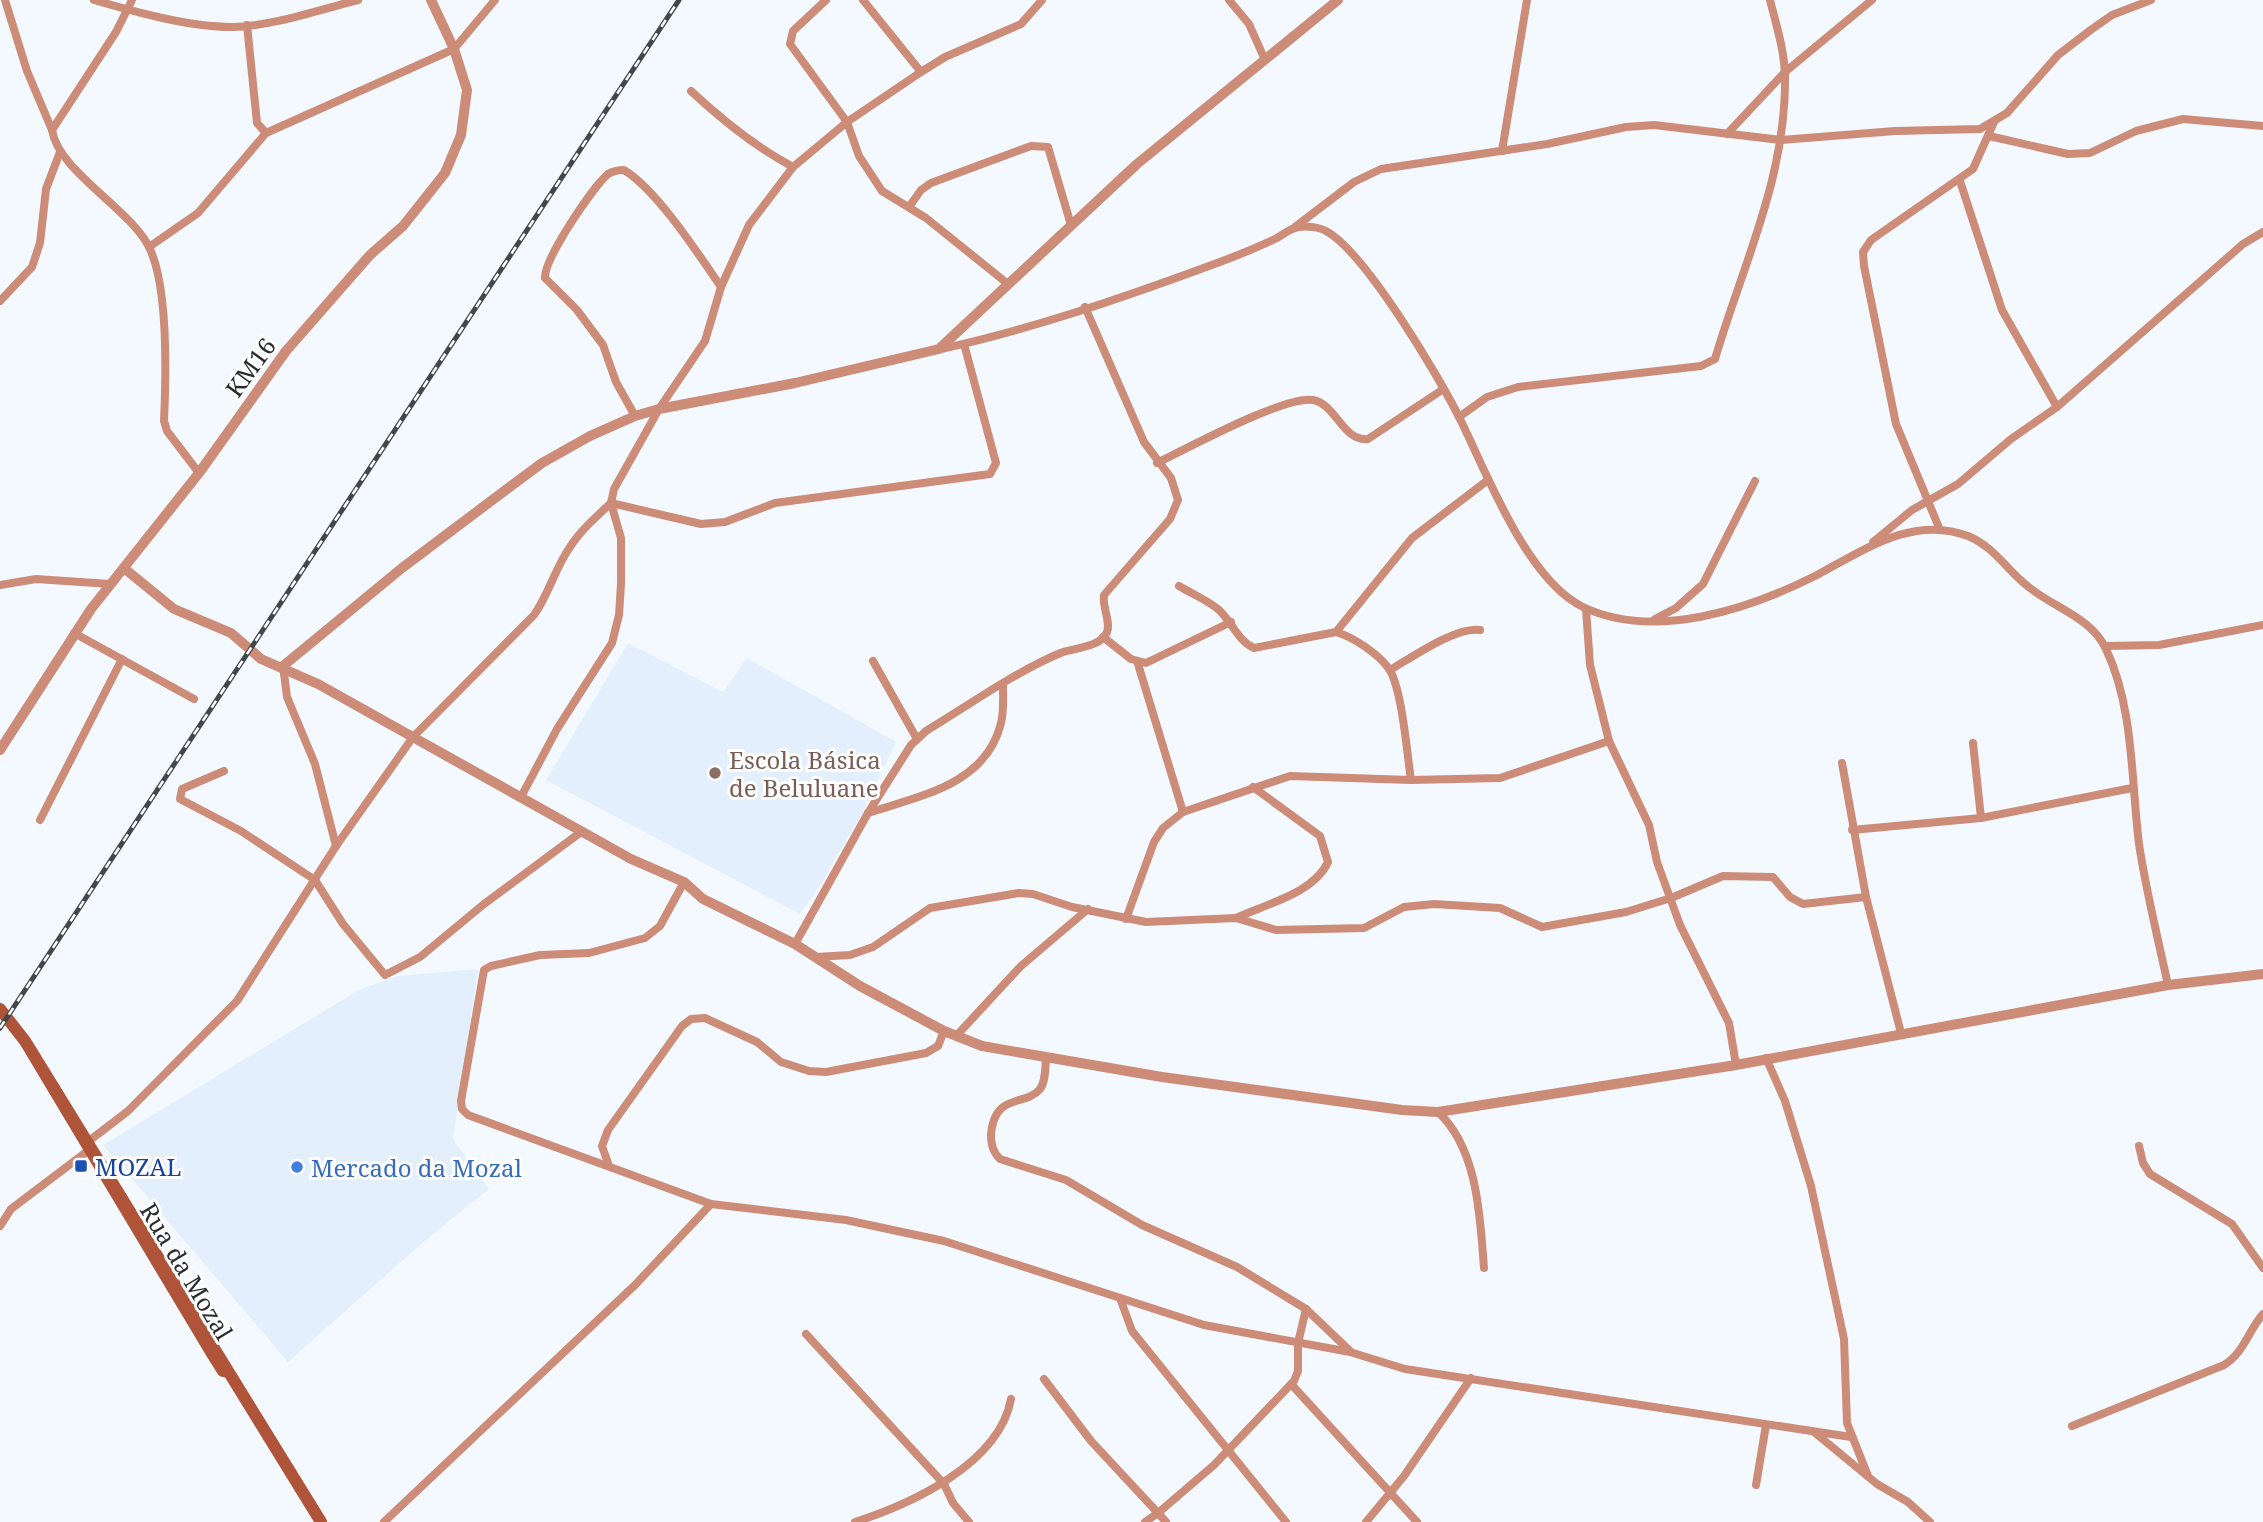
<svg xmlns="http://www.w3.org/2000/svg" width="2263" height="1522" viewBox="0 0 2263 1522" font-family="'Noto Serif',serif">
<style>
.built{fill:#e3effc}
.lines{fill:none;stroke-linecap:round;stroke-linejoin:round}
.minor{stroke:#cc8c78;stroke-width:8}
.tertiary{stroke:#cc8c78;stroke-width:10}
.secondary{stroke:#af5438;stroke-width:12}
.rail-casing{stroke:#434749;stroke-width:5}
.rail{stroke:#fff;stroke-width:2.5;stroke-dasharray:8;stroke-linecap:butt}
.education-dot{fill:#8d6e63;stroke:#fff;stroke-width:2.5}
.transit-dot{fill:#1a4fb4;stroke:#fff;stroke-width:2.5}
.shop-dot{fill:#3f7fe0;stroke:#fff;stroke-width:2.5}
.labels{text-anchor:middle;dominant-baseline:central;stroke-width:6;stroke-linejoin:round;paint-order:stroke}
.street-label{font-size:24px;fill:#2a2d2f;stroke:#fff}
.education-label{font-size:24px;fill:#785e54;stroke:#fff;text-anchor:start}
.transit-label{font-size:24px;fill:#164399;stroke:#fff;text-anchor:start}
.shop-label{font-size:24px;fill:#366cbe;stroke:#fff;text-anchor:start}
</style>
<rect width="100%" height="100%" fill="#f4f9ff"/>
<g class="built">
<path d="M628,643L723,692L747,658L896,742L861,815L820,886L800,914L546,780Z"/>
<path d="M478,969L453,1139L489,1189L421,1244L288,1362L103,1145L359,990L397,976Z"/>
</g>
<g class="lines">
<g class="minor">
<path d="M5,0L27,71L52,130"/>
<path d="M94,0C135,12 189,27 232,27C274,26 318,10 358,0"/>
<path d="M132,0L116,32L52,130C58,170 127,207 148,245C169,284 166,377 164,421L167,431L199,473"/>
<path d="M826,0L793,31L790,44L847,122L859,156L882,191L926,218L1008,284"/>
<path d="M863,0L921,72"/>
<path d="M1229,0L1249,24L1265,60"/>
<path d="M247,25L257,123L266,133L454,49L495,0"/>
<path d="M691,91C723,121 754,146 793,167"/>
<path d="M1727,134L1785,72L1872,0"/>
<path d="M1989,136L2068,154L2090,153L2136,131L2183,119L2263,126"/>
<path d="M1502,151L1527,0"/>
<path d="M1960,181L2002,310L2057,407"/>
<path d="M909,207L921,190L931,183L1031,146L1048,147L1071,225"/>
<path d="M1295,227L1354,182L1381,169L1547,144L1626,127L1654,125L1781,140L1895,131L1980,129L2007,113L2058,55L2092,29L2112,15L2151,0"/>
<path d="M149,247L198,213L266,133"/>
<path d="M0,301L32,267L40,243L46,189L60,152"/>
<path d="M941,349C1032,329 1122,298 1209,266C1231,258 1254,249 1275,239C1283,235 1290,228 1299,227C1307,226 1319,227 1326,231C1365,252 1440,378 1461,421C1487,474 1527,580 1583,607C1655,641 1750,609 1817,575C1864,550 1913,515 1968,536C1995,547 2008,572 2030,588C2055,608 2092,618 2106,649C2134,708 2131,780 2139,844C2146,891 2158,939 2168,985"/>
<path d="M635,416L616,382L603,345L577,310L545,278C544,259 592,188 608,174C613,171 619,170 624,170C657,190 699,255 721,287"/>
<path d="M1459,417L1487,397L1518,387L1701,366L1715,359C1743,264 1787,176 1785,74C1784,49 1776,24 1770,0"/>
<path d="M1157,463C1186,449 1285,395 1313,400C1336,404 1343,442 1368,439L1442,390"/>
<path d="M1940,530L1896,424L1864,266L1863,252L1871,240L1973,169L1994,122"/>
<path d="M1873,542L1912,510L1958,484L2011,439L2057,407L2243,244L2263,232"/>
<path d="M0,585L36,579L110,584"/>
<path d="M1179,586C1192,594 1208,600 1219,610C1232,622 1238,641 1254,648L1336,632C1353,637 1379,654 1389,669C1402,688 1407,754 1411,780"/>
<path d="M1586,609L1590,665L1609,741L1649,825L1657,862L1680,925L1729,1023L1736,1065"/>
<path d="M1655,619L1676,608L1703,584L1755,481"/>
<path d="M1336,632L1412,538L1488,480"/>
<path d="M74,633L194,699"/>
<path d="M1103,637L1131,659L1146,663L1231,622"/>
<path d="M2105,646L2159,645L2263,625"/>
<path d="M873,661L917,739"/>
<path d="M1138,664L1183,812"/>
<path d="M283,666L287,697L315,764L336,846"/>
<path d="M1390,670C1411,658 1456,626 1480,630"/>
<path d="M1973,743L1981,818"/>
<path d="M1842,763L1866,897L1901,1033"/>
<path d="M224,771L182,789L180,799L241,831L315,880L343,924L385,975L420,957L484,904L581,832"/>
<path d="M521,797L557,729L612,643L619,615L621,584V538L611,503L614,489L659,409L705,341L721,287L749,225L793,167L847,122L921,72L945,57L1021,24L1042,0"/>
<path d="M868,813C919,796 986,785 1001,723C1004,712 1003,697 1003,685"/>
<path d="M40,820L122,659"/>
<path d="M1852,830L1981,818L2132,788"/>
<path d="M684,882L660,926L645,938L589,953L540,955L491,966L484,970L461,1101L462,1109L468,1115L711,1204L846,1220L944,1241L1204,1325L1350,1352L1405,1369L1851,1437"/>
<path d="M1236,918C1266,904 1314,893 1328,862L1320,836L1253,787"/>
<path d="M1126,919L1154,842L1163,828L1183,812L1290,776L1411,780L1500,778L1609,741"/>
<path d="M795,944L868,813L911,745L926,731C969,705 1012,674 1058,654C1071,648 1101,648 1107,632C1111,622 1102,607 1104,595L1170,519L1178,500L1171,478L1144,442L1085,307"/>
<path d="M816,957L850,955L873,947L930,908L1019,893L1033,894L1072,907L1146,922L1236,918L1276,930L1364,928L1404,907L1434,904L1500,908L1542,927L1626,912L1671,898L1723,876L1773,877L1790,897L1803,904L1866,897"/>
<path d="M958,1034L1021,966L1088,909"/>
<path d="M1046,1058C1045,1068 1046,1081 1040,1089C1025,1107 995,1092 991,1134C991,1145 993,1152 1000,1159L1066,1180L1142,1225L1237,1267L1306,1309L1350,1351"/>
<path d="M1766,1058L1785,1101L1811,1186L1844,1339L1847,1423L1868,1476"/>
<path d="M1438,1112C1478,1149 1480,1217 1484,1268"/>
<path d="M85,1144L128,1111L237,1001L336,846L413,737L534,615C549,594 555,568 570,547C581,530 596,517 611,503L701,524L725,522L775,503L990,474L996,463L964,344"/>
<path d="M2139,1146L2143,1163L2150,1174L2232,1224L2263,1268"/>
<path d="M609,1166L602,1146L608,1130L682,1026L691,1019L705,1018L757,1042L781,1062L809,1071L826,1072L926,1053L938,1046L944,1031"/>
<path d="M0,1226L11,1209L89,1150"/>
<path d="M1120,1298L1132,1331L1286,1522"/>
<path d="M806,1334L944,1484L953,1503L969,1522"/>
<path d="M1044,1379L1091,1441L1158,1513L1214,1465L1294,1381L1298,1371V1343L1306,1309"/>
<path d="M1291,1384L1417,1522"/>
<path d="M2072,1426L2224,1365C2244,1353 2248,1331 2263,1314"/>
<path d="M1814,1432L1877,1484L1908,1502L1930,1522"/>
<path d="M1756,1485L1766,1425"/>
<path d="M384,1522L635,1285L711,1204"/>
<path d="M855,1522C911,1504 999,1464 1011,1399"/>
<path d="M1145,1522L1158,1513L1166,1522"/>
<path d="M1366,1522L1404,1476L1471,1378"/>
</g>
<g class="tertiary">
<path d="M125,569L174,609L231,633L261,659L318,684L631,859L684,882L703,899L795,944L860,986L944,1031L982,1046L1162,1077L1402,1110L1438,1112L1736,1065L2168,985L2263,974"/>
<path d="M283,666L402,568L487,504L542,463L590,436L635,416L659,409L795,383L939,349L1137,164L1338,0"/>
<path d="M0,750L91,609L199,473L286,351L370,255L403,226L445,173L461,135L467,90L454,49L431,0"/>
</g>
<path class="secondary" d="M0,1009L25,1041L211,1352L223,1371L25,1041L321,1522"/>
<defs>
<path id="rail" d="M0,1028L679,0"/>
</defs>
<use href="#rail" class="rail-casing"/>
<use href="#rail" class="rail"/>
</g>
<circle class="education-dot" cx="715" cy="773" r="7"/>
<rect class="transit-dot" x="74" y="1159" width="14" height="14" rx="3.5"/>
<circle class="shop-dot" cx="297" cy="1167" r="7"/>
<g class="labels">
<g class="street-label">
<text transform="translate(250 367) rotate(-54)">KM16</text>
<text transform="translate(187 1271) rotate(59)">Rua da Mozal</text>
</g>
<g class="education-label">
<text x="729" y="759">Escola Básica<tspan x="729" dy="28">de Beluluane</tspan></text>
</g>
<g class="transit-label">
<text x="95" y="1166">MOZAL</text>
</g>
<g class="shop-label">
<text x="311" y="1167">Mercado da Mozal</text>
</g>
</g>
</svg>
